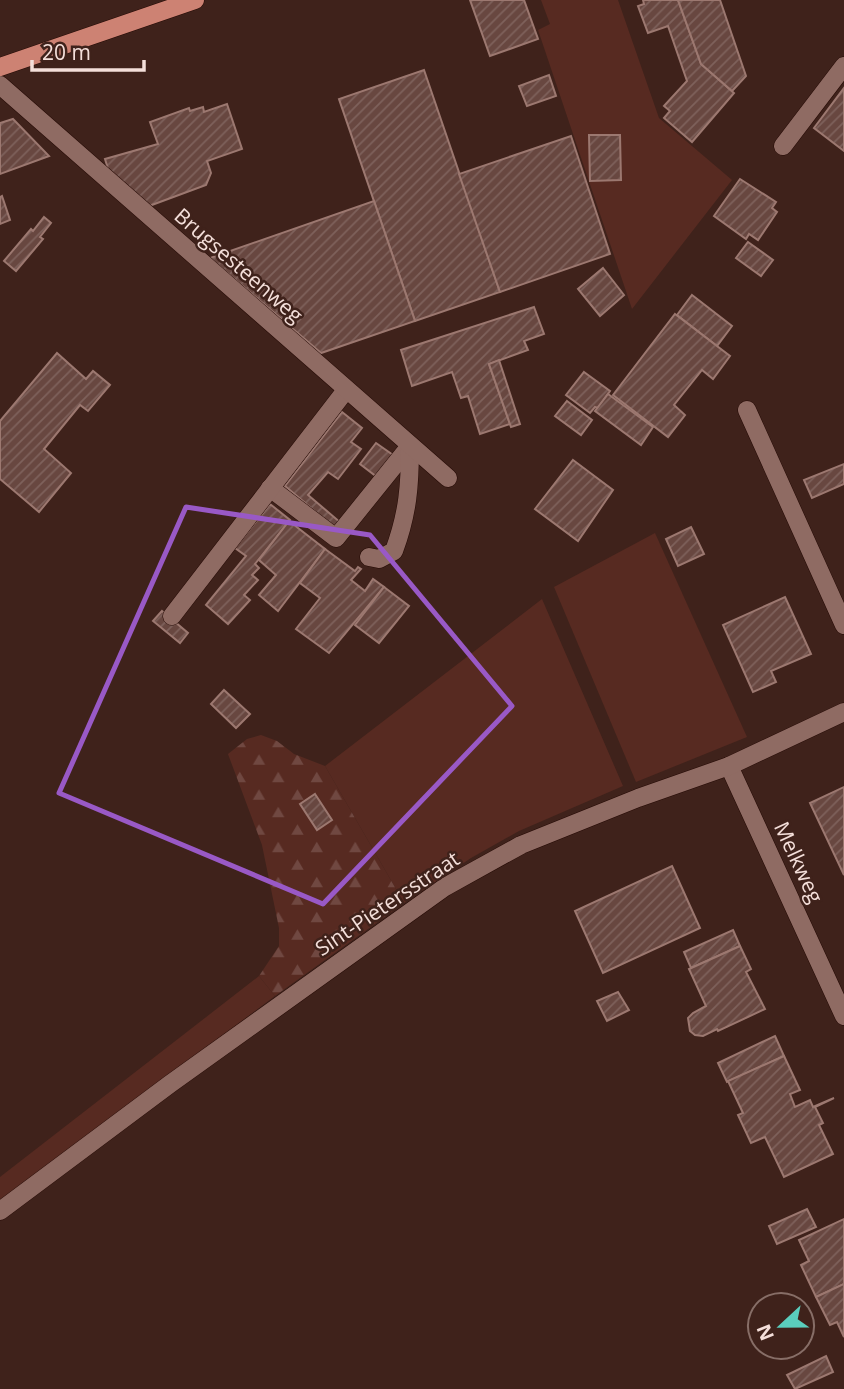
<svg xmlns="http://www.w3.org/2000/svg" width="844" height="1389" viewBox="0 0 844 1389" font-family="'Open Sans',sans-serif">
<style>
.grass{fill:#572a21}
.forest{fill:url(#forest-firs)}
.building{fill:url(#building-hatch);stroke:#9c7870;stroke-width:2}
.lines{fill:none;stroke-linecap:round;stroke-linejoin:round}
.lane-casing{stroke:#250a05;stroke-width:19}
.street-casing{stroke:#250a05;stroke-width:19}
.primary-casing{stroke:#250a05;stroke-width:19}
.lane{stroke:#8f6b63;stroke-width:18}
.street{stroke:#8f6b63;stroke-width:18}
.primary{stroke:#cd8273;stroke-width:18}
.marked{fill:none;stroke:#9959c6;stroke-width:5;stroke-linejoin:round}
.labels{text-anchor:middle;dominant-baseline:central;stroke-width:5;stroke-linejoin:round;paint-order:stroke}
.street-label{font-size:21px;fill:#f4dfda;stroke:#3f221b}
</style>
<defs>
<pattern id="forest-firs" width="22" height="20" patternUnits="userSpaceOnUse" patternTransform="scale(1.75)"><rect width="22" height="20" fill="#572a21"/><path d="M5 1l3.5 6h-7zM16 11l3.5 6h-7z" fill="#704841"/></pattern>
<pattern id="building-hatch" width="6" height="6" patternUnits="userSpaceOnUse" patternTransform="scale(1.75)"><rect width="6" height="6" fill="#684740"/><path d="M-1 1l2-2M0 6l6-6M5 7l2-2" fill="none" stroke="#7e615b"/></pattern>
</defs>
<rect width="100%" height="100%" fill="#3f221b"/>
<g class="grass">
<path d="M541,0H618L659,118L732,180L632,309L538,30L550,24Z"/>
<path d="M655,533L747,737L636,782L554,587Z"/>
<path d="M542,599L623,786L519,831L471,858L404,903L325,766Z"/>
<path d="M259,976L275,996L0,1203V1177Z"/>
</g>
<path class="forest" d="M261,735L277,741L294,754L325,766L404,903L275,996L259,976L279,946V928L262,845L228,754L247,739Z"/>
<g class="building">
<path d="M470,0H524L538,39L490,56Z"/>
<path d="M643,0H678L701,64L734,93L692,142L664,118L670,111L664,106L687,81L668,26L648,33L638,6L644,4Z"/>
<path d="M678,0H720L746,76L732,91L701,64Z"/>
<path d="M424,70L500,292L415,321L339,99Z"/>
<path d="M549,75L556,96L527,106L519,86Z"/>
<path d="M844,88V151L814,128Z"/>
<path d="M227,104L242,149L207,161L211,173L206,185L149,206L109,172L105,159L158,144L150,122L189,108L190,111L203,107L204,112Z"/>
<path d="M13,119L49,156L0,174V123Z"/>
<path d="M589,135H620L621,180L590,181Z"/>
<path d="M571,136L610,254L500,292L459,174Z"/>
<path d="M740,179L776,202L772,208L777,212L758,240L749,234L746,239L714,216Z"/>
<path d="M2,196L10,220L0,224V197Z"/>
<path d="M374,201L415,321L321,353L210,258Z"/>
<path d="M44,217L51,223L40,237L43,239L16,271L4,261L31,229L33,231Z"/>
<path d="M748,242L773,260L761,276L736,258Z"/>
<path d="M603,268L624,295L600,316L578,289Z"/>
<path d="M692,295L732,326L717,346L677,315Z"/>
<path d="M534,307L544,334L524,341L528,350L489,364L510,424L480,434L468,396L461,398L452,372L412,386L401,350Z"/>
<path d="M675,314L730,356L713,379L702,370L674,405L685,415L668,437L613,395Z"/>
<path d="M57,353L86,379L93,371L110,385L88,411L80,405L44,449L71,473L39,512L0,479V421Z"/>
<path d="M499,360L520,424L511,427L489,364Z"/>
<path d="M584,372L610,391L598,408L595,407L590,413L566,395Z"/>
<path d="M608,394L653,427L641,445L595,411Z"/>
<path d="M567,401L592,420L581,435L555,416Z"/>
<path d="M342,412L362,428L351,442L361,449L338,479L328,472L308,495L341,523L336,529L285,486Z"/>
<path d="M376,443L393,455L377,477L360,464Z"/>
<path d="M573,460L613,490L578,541L535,509Z"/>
<path d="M844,464V484L812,498L804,480Z"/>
<path d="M270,504L290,520L255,564L259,568L252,575L258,580L244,595L250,600L228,624L206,605L246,556L235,548Z"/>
<path d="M289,521L325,549L278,611L259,595L276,575L259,560Z"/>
<path d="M691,527L704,554L678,566L666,539Z"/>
<path d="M325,549L355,571L358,567L361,569L351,580L365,591L373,579L384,587L329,653L296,629L320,598L300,583Z"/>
<path d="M384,587L409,606L379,643L355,625Z"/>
<path d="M785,597L811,654L771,671L776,682L753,692L723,625Z"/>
<path d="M162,611L188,633L180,643L153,621Z"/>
<path d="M224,690L250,714L236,728L211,704Z"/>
<path d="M844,787V875L810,803Z"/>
<path d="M315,794L332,820L317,830L300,804Z"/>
<path d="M672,866L700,928L603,973L575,911Z"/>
<path d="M733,930L740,946L691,968L684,952Z"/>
<path d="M740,946L751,969L746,972L765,1009L718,1031L717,1029L703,1036L695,1035L690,1031L688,1018L693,1013L706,1006L689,969Z"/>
<path d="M618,992L629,1010L607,1021L597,1001Z"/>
<path d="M775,1036L784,1056L727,1082L718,1063Z"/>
<path d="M784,1056L800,1090L790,1094L795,1107L810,1100L813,1107L834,1098L815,1107L823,1123L819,1125L833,1154L784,1177L765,1137L751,1143L738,1115L743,1113L728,1081Z"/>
<path d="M807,1209L816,1227L777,1244L769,1226Z"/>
<path d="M844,1219V1284L816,1297L801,1265L809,1261L799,1240Z"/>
<path d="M844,1284V1337L837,1322L830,1325L816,1297Z"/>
<path d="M826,1356L833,1372L795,1389L787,1375Z"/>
</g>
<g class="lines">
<defs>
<g id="lane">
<path d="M783,146L844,66"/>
<path d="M270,488L336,538L410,446"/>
<path d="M369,557L379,559L394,551C408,513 410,485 410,446"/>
<path d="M172,616L346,390"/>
</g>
<g id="street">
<path d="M0,85L448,478"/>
<path d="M747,410L844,625"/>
<path d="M729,766L844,1016"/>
<path d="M0,1211L170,1084L445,887L521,845L638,798L729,766L844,712"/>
</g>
<path id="primary" d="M0,67L195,0"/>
</defs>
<use href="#lane" class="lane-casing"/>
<use href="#street" class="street-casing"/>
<use href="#primary" class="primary-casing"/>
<use href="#lane" class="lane"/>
<use href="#street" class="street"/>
<use href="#primary" class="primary"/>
</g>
<path class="marked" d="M186,507L370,535L512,706L323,904L59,793Z"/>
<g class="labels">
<g class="street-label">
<text transform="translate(239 265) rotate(41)">Brugsesteenweg</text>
<text transform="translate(799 862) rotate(65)">Melkweg</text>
<text transform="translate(387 903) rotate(-34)">Sint-Pietersstraat</text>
</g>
</g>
<g transform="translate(781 1326) rotate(248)"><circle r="33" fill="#3f221b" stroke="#876e67" stroke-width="2"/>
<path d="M0-5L12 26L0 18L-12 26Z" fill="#5acebd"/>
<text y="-10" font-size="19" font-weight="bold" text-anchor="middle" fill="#f4dfda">N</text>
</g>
<path d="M32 60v10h112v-10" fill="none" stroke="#f4dfda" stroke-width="3.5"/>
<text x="42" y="60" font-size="21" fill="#f4dfda" stroke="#3f221b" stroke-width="5" paint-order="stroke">20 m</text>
</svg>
